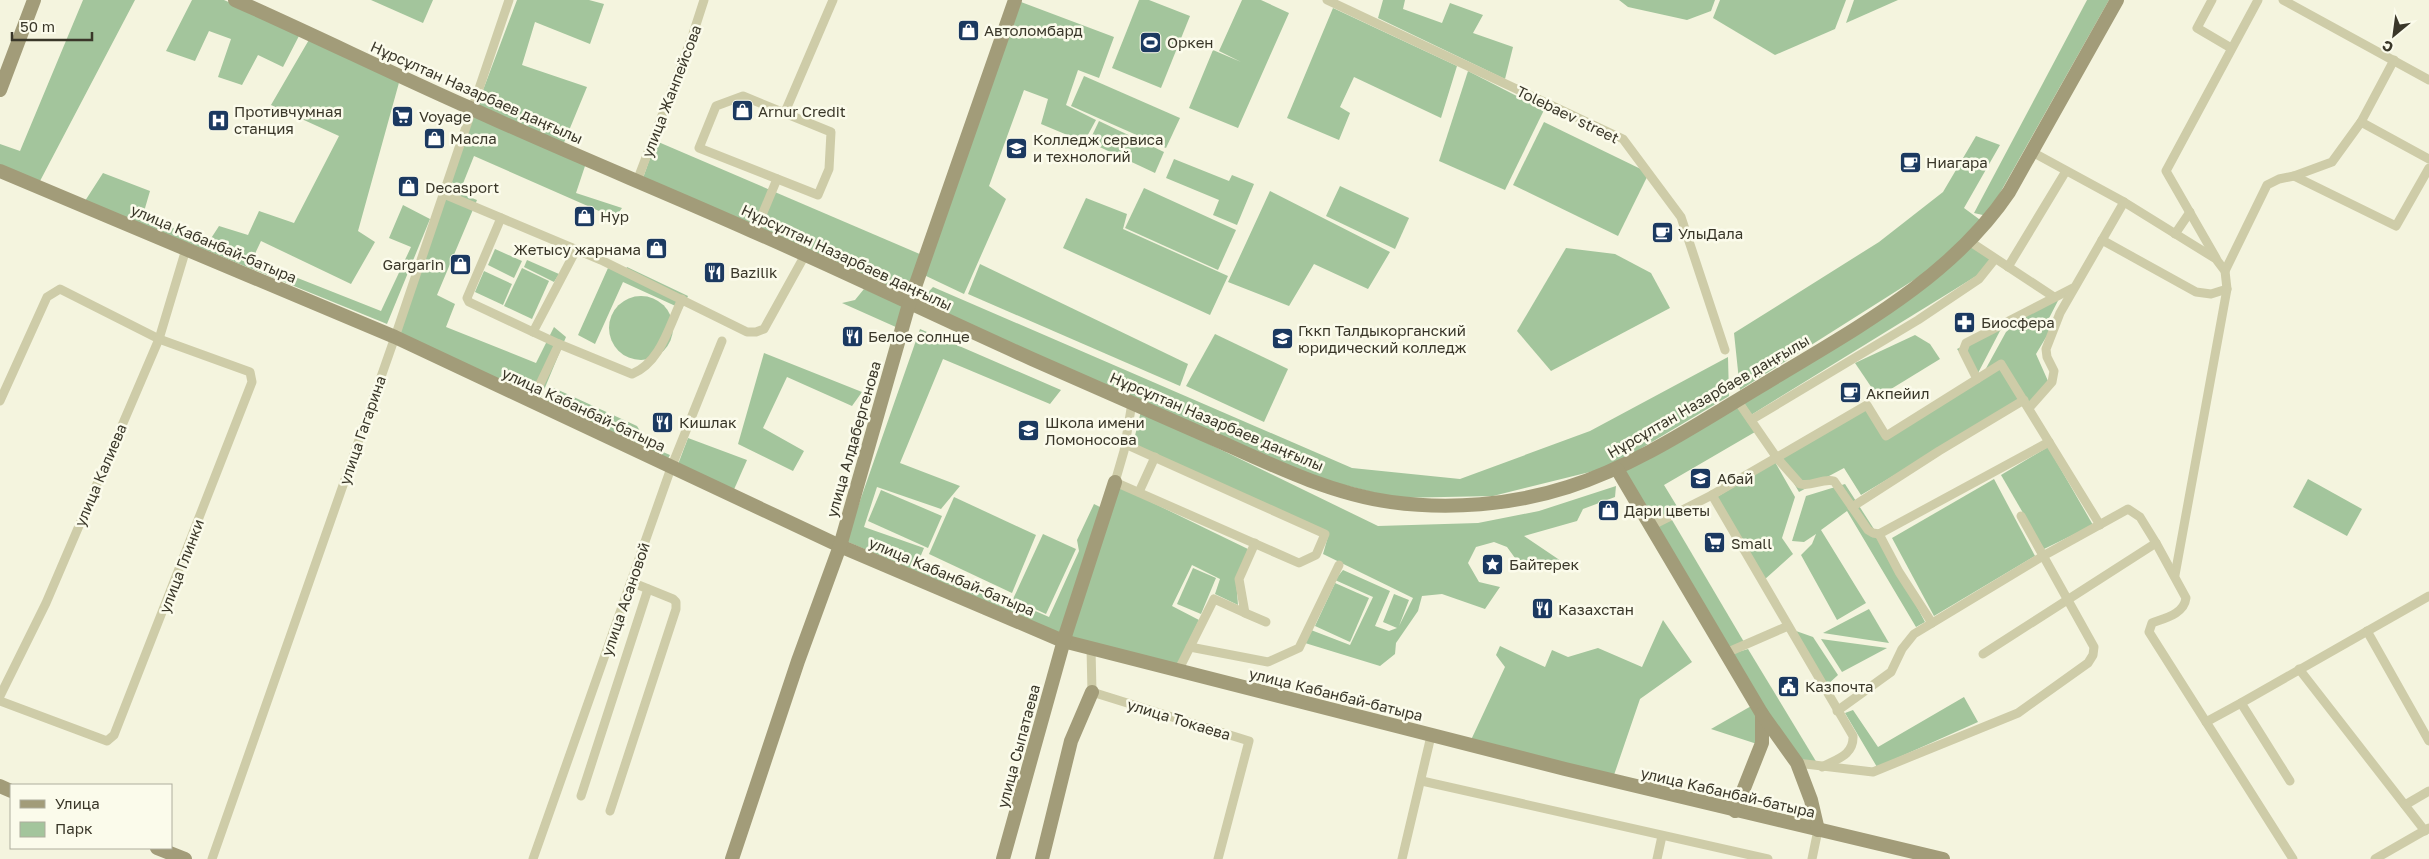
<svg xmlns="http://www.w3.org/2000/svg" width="2429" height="859" viewBox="0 0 2429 859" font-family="'Golos Text',sans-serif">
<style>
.green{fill:#a3c59c}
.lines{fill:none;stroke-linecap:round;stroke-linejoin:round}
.street{stroke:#cecca8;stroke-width:9}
.secondary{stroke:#a29c79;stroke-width:14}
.labels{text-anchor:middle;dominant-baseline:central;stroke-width:5;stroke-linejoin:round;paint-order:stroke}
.poi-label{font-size:15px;fill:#3a3729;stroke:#fbfbeb;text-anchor:start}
.street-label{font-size:15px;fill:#3a3729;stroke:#fbfbeb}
</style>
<rect width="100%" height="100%" fill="#f4f4de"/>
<g class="green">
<path d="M83,0H135L40,181L0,166V144L20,151Z"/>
<path d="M192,0H224L300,34L283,67L258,55L242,85L218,77L231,39L209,31L195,61L166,51Z"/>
<path d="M371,0H433L423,23Z"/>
<path d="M517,0H589L604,4L590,44L535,22L522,65L587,87L563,145L477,106Z"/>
<path d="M1139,0H1149L1190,16L1161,88L1112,68Z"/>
<path d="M1242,0H1261L1289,13L1238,128L1189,108L1213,50L1241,62L1219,51Z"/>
<path d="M1383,0H1405L1403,9L1442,23L1450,3L1483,15L1473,33L1513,47L1505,79L1378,18Z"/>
<path d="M1619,0H1715L1711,11L1687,20L1628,7Z"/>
<path d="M1720,0H1846L1835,29L1775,55L1713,18Z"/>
<path d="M1854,0H1898L1846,23Z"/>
<path d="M2087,0H2109L1987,216L1974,213Z"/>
<path d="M1021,2L1114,37L1099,78L1078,70L1066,105L1096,120L1084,142L1041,124L1048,99L1024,90L989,186L1006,199L964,294L924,275Z"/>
<path d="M1333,8L1457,66L1441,118L1354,77L1340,107L1350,113L1339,140L1287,118Z"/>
<path d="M310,38L400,79L358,231L375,242L351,284L261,241L252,260L381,311L411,247L389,238L403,205L430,219L387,324L85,201L103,173L150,191L143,215L208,243L219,226L248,235L259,211L294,223L339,136L271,105Z"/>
<path d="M1468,71L1544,110L1505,190L1439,161Z"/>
<path d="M1084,76L1180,118L1166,148L1071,106Z"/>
<path d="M471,113L586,163L576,193L622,208L615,218L474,156L462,186L448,181Z"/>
<path d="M1099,121L1164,152L1155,173L1089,142Z"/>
<path d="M1544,122L1649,173L1618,236L1513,185Z"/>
<path d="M1976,136L2000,145L1964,208L1983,222L1936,266L1740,390L1734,333L1879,242L1943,192Z"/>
<path d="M656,141L922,255L907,296L643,178Z"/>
<path d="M1174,159L1229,181L1232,175L1254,184L1237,225L1213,215L1219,200L1166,178Z"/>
<path d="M1340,186L1409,218L1395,249L1326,216Z"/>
<path d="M1144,188L1236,230L1218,270L1125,228Z"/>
<path d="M449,189L477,200L437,295L455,304L446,327L536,363L554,327L566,337L539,402L398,336Z"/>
<path d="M1270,191L1390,252L1368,289L1314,264L1289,306L1228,282Z"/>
<path d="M1086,198L1127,214L1123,229L1228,276L1210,315L1063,248Z"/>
<path d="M1969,245L1991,260L1978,275L1751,415L1743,401Z"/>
<path d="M1566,248L1615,254L1651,273L1670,308L1551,371L1517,331Z"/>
<path d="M495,249L522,261L514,278L488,265Z"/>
<path d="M527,260L559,274L554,282L524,267Z"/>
<path d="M980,264L1188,364L1180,386L968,294Z"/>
<path d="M627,267L688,296L682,309L623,282L595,344L578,335L608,268L623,274Z"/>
<path d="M522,268L549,281L532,319L504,306Z"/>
<path d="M484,271L512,284L503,305L475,292Z"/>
<path d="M933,287L1352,468L1460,479L1590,431L1728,357L1729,396L1610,467L1493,496L1395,498L1282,469L919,302Z"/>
<path d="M864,289L906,306L898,328L842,303L855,300Z"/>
<path d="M2062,293L2046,324L2051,329L2036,354L2048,381L2029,403L2002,361L1984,372L2006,332L2048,299Z"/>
<circle cx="641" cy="328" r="32"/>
<path d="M2002,327L1977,375L1957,349Z"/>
<path d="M920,329L1061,390L1050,404L943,359L900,463L960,486L941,509L877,487L864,527L924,548L919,560L1049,617L1079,551L1077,540L1094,504L1102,508L1059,634L846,541Z"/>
<path d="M1215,334L1288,369L1264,422L1186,386Z"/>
<path d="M1915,335L1930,344L1940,359L1878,397L1855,363Z"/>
<path d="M764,353L862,392L852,406L787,377L763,428L804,451L793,471L738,444Z"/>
<path d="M2001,367L2021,400L1861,495L1844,468L1799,492L1779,458L1867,408L1885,438Z"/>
<path d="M554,388L637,426L649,446L670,455L666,462L546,404Z"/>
<path d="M1736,404L1755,432L1664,485L1678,508L1652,522L1621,470Z"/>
<path d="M1141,411L1378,526L1478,523L1539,511L1616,486L1615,497L1583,509L1577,521L1524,536L1564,563L1548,571L1515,558L1507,547L1494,542L1476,547L1468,563L1479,582L1500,587L1485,609L1442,594L1422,596L1418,611L1396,643L1395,654L1380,666L1305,643L1311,630L1350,645L1373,597L1335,580L1343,570L1390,591L1375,626L1389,631L1397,628L1383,622L1394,594L1409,600L1399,626L1413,598L1323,554L1329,533L1133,444Z"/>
<path d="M688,438L747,460L732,494L677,467Z"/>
<path d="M2048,447L2093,525L2044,549L2001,475Z"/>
<path d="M1775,462L1795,497L1782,538L1793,554L1764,580L1717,497Z"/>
<path d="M1994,479L2035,556L1934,616L1892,538Z"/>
<path d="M2308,479L2362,509L2347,536L2293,507Z"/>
<path d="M1845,484L1881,540L1925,622L1916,627L1847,511L1821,530L1866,603L1837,620L1801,555L1812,544L1816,534L1804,542L1792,541L1806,496Z"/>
<path d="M1118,486L1248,549L1236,579L1238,605L1215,594L1220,579L1192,565L1172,606L1199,620L1176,667L1068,637Z"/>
<path d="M881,490L942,516L928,548L868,521Z"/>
<path d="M954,497L1036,535L1012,593L929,554Z"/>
<path d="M1672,520L1744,642L1727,649L1657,526Z"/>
<path d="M1043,534L1076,549L1046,614L1013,599Z"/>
<path d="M1193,568L1216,578L1201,614L1177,604Z"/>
<path d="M1335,583L1369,598L1350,642L1315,626Z"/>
<path d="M1869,609L1889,643L1823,633Z"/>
<path d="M1663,620L1692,662L1640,699L1614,775L1471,740L1505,667L1496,655L1500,646L1545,667L1552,650L1568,657L1598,648L1642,667Z"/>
<path d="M1796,631L1813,637L1838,675L1826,686Z"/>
<path d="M1821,639L1887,648L1842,672Z"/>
<path d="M1748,649L1817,763L1789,761L1731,654Z"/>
<path d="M1964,697L1978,722L1877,767L1845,713L1853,710L1878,747Z"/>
<path d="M1753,705L1757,719V744L1711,729Z"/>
</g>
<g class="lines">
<g class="street">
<path d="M1327,0L1623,139L1681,217L1725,350"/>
<path d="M2212,0L2197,28L2231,48"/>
<path d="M2283,0L2429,80"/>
<path d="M743,96L831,132L829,169L818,195L699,148L716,106Z"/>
<path d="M785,112L833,0"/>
<path d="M2361,122L2429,159"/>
<path d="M2032,152L2124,202L2216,259L2225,271L2227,289L2175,575"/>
<path d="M2294,176L2396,226L2429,168"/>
<path d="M637,181L693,34L704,0"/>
<path d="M444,194L601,260L747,332H756L764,329L805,255"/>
<path d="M501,218L467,298L469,302L533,332L576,250"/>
<path d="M755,232L777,179"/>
<path d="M2175,234L2190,212"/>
<path d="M2102,240L2196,292L2211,294L2227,289"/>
<path d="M1969,241L2054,297"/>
<path d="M2216,258L2166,171L2258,0"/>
<path d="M2008,267L2066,171"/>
<path d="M2225,271L2267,185L2279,179L2294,176L2332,162L2361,122L2394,60"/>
<path d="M533,332L559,344"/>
<path d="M1977,379L1963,351L1966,343L2073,288"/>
<path d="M1737,400L1777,458L1800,484C1812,487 1822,478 1834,481L1868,530L1873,533L1879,534L2049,442"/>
<path d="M0,401L47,297L60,289L159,339L250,372L252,382L114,735L107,741L0,701"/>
<path d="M531,403L559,344L632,374C661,362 669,326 682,299"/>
<path d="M2029,408L2052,382L2054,371L2047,357L2046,349L2060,313L2124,202"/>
<path d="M1751,420L1918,320L1979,279L1995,259"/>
<path d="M1125,444L1325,534L1316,555L1299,563L1115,482L1124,451L1132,403"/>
<path d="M1139,492L1155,457"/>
<path d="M1712,495L1867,405L1886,436L2001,364L2100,525"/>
<path d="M1852,507L1939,451L2024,400"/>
<path d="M1651,526L1712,495L1853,736C1854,755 1837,759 1822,767"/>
<path d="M1879,534L1899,572L1932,623"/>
<path d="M2156,543L2186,598C2184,614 2165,618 2152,623L2149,632L2293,859"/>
<path d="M1245,613L1266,622"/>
<path d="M2367,631L2429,741"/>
<path d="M1190,647L1268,662L1299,648L1339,565"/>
<path d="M1091,648L1092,692L1249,741L1218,859"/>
<path d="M1726,653L1788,626"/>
<path d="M2299,669L2425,831"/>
<path d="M1178,671L1214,599L1245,613L1239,579L1255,543"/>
<path d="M0,696L46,603L159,339L186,249"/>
<path d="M1837,711L1891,672L1902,649L1914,634L2043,556L2128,509L2140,517L2156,543L1983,654"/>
<path d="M2206,722L2241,703"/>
<path d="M1797,763L1873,772L2018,713L2088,663L2093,655L2094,647L2021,516"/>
<path d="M1422,781L1768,859"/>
<path d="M2290,781L2241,703L2429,596"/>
<path d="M581,796L648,589"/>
<path d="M2405,805L2429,791"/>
<path d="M610,811L676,609V602L673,599L631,582"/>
<path d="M212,859L395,337L509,0"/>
<path d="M533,859L671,468L722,341"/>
<path d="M1402,859L1431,736"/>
<path d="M1657,859L1662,836"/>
<path d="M1812,859L1818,830"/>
<path d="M2375,859L2429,828"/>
</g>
<g class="secondary">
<path d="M235,0C314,35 391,73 470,108C563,151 658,189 752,231C846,272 938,317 1032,359C1096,387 1159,415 1223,443C1276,467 1333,494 1391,502C1449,510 1512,505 1568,487C1637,465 1699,423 1761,386C1849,332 1950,280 2009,192L2117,0"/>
<path d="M0,90L34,0"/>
<path d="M0,171L395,337L840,546L1063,641L1565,769L1943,859"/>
<path d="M1617,469L1762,714V743L1735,811"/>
<path d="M1762,714L1797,763L1811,800L1818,830"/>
<path d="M0,786L11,791"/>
<path d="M157,848L185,859"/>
<path d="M732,859L798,661L840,546L909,304L1015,0"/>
<path d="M1003,859L1066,633L1115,482"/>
<path d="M1042,859L1071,741L1092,692"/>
</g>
</g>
<defs>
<symbol id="shop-square" viewBox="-11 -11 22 22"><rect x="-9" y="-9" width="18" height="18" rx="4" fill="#1b3960" stroke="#fbfbeb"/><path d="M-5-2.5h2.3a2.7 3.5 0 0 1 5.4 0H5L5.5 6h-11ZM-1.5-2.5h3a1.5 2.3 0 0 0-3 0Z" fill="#fff"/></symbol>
<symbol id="stadium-square" viewBox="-11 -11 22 22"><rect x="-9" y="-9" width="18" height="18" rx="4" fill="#1b3960" stroke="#fbfbeb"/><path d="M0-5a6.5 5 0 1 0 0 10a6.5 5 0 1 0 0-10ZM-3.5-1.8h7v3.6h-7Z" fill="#fff"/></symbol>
<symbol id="supermarket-square" viewBox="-11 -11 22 22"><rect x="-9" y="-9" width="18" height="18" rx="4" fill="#1b3960" stroke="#fbfbeb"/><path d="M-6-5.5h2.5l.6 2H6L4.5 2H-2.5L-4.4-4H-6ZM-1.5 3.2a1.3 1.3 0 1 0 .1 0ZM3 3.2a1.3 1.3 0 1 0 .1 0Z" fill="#fff"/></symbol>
<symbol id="hospital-square" viewBox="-11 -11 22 22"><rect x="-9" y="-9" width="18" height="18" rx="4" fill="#1b3960" stroke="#fbfbeb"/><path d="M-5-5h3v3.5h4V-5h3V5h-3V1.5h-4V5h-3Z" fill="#fff"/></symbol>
<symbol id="university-square" viewBox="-11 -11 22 22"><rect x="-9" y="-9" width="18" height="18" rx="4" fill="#1b3960" stroke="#fbfbeb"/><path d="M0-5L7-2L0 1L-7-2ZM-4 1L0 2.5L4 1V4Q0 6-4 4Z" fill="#fff"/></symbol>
<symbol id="cafe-square" viewBox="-11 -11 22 22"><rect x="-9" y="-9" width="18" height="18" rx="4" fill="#1b3960" stroke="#fbfbeb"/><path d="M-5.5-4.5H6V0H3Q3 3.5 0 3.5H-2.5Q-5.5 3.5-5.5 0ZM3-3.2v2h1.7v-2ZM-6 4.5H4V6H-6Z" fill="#fff"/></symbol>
<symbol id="restaurant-square" viewBox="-11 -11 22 22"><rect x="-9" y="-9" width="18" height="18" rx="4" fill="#1b3960" stroke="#fbfbeb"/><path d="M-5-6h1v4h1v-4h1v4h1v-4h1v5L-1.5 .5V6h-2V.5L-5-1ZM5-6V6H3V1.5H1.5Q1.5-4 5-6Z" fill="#fff"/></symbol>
<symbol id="pharmacy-square" viewBox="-11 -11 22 22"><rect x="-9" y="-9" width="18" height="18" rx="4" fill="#1b3960" stroke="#fbfbeb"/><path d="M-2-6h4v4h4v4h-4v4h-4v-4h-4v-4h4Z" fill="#fff"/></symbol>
<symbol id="school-square" viewBox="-11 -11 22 22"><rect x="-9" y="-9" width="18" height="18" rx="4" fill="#1b3960" stroke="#fbfbeb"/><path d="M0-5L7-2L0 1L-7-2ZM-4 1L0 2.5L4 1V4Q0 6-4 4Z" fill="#fff"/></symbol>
<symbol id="sight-square" viewBox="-11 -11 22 22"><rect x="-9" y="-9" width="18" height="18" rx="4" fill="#1b3960" stroke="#fbfbeb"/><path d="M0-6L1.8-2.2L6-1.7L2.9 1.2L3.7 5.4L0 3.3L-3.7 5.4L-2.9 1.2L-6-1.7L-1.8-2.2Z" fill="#fff"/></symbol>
<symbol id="civic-square" viewBox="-11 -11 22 22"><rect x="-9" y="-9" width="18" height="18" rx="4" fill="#1b3960" stroke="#fbfbeb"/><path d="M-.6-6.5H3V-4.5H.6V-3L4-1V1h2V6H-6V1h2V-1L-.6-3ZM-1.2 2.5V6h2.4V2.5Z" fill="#fff"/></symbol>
</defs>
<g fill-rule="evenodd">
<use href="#shop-square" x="956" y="18" width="25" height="25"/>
<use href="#stadium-square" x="1138" y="30" width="25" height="25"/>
<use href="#shop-square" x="730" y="98" width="25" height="25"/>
<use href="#supermarket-square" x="390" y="104" width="25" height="25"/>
<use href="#hospital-square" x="206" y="108" width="25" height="25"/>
<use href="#shop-square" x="422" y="126" width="25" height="25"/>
<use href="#university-square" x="1004" y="136" width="25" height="25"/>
<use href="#cafe-square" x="1898" y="150" width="25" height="25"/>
<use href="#shop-square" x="396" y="174" width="25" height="25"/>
<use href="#shop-square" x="572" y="204" width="25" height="25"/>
<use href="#cafe-square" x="1650" y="220" width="25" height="25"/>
<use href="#shop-square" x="644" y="236" width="25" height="25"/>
<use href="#shop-square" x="448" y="252" width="25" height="25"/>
<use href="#restaurant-square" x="702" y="260" width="25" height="25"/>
<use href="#pharmacy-square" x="1952" y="310" width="25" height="25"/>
<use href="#restaurant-square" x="840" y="324" width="25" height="25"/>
<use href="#university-square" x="1270" y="326" width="25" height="25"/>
<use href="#cafe-square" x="1838" y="380" width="25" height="25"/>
<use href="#restaurant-square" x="650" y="410" width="25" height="25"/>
<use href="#school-square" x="1016" y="418" width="25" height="25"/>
<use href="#school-square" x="1688" y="466" width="25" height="25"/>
<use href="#shop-square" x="1596" y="498" width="25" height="25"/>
<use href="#supermarket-square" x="1702" y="530" width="25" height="25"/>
<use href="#sight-square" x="1480" y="552" width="25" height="25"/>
<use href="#restaurant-square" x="1530" y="596" width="25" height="25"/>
<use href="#civic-square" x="1776" y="674" width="25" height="25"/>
</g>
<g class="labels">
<g class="poi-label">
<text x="984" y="30">Автоломбард</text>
<text x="1167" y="42">Оркен</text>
<text x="234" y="111">Противчумная<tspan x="234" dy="17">станция</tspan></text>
<text x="758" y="111">Arnur Credit</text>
<text x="419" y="116">Voyage</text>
<text x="450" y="138">Масла</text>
<text x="1033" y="139">Колледж сервиса<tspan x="1033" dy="17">и технологий</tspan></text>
<text x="1926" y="162">Ниагара</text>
<text x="425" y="187">Decasport</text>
<text x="600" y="216">Нур</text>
<text x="1678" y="233">УлыДала</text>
<text x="641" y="249" text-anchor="end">Жетысу жарнама</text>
<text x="444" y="264" text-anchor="end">Gargarin</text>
<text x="730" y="272">Bazilik</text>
<text x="1981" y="322">Биосфера</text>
<text x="1298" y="330">Гккп Талдыкорганский<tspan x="1298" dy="17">юридический колледж</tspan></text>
<text x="868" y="336">Белое солнце</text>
<text x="1866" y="393">Акпейил</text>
<text x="679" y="422">Кишлак</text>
<text x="1045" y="422">Школа имени<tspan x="1045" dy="17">Ломоносова</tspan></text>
<text x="1717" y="478">Абай</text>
<text x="1624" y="510">Дари цветы</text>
<text x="1731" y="543">Small</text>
<text x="1509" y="564">Байтерек</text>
<text x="1558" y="609">Казахстан</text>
<text x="1805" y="686">Казпочта</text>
</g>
<g class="street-label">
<text transform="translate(671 91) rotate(-69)">улица Жанпейсова</text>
<text transform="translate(477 92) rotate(24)">Нұрсұлтан Назарбаев даңғылы</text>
<text transform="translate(1568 114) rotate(26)">Tolebaev street</text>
<text transform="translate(214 243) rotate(23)">улица Кабанбай-батыра</text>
<text transform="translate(847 257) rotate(25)">Нұрсұлтан Назарбаев даңғылы</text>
<text transform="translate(1708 396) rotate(-30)">Нұрсұлтан Назарбаев даңғылы</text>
<text transform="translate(584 409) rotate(25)">улица Кабанбай-батыра</text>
<text transform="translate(1217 421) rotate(23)">Нұрсұлтан Назарбаев даңғылы</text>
<text transform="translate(362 430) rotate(-71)">улица Гагарина</text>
<text transform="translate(853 439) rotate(-74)">улица Алдабергенова</text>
<text transform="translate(100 475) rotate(-67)">улица Калиева</text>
<text transform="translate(181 566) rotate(-69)">улица Глинки</text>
<text transform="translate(952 576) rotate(23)">улица Кабанбай-батыра</text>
<text transform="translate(625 599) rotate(-71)">улица Асановой</text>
<text transform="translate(1336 694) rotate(14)">улица Кабанбай-батыра</text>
<text transform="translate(1179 719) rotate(17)">улица Токаева</text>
<text transform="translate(1018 746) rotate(-75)">улица Сыпатаева</text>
<text transform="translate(1728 792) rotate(13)">улица Кабанбай-батыра</text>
</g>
</g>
<rect x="10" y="784" width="162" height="65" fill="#fbfbeb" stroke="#aead9d"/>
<rect x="20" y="800" width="25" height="8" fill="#a29c79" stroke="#aead9d"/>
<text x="55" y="809" font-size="15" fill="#3a3729">Улица</text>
<rect x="20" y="822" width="25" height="15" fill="#a3c59c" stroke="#aead9d"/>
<text x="55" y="834" font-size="15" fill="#3a3729">Парк</text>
<g transform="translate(2394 35) rotate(209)" stroke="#fbfbeb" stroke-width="4" paint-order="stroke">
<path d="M0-4L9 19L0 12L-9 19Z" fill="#3a3729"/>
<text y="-8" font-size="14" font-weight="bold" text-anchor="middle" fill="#3a3729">С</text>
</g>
<path d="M12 32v8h80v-8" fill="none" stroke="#3a3729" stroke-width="2.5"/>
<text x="20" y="32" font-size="15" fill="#3a3729" stroke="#fbfbeb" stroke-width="4" paint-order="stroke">50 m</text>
</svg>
